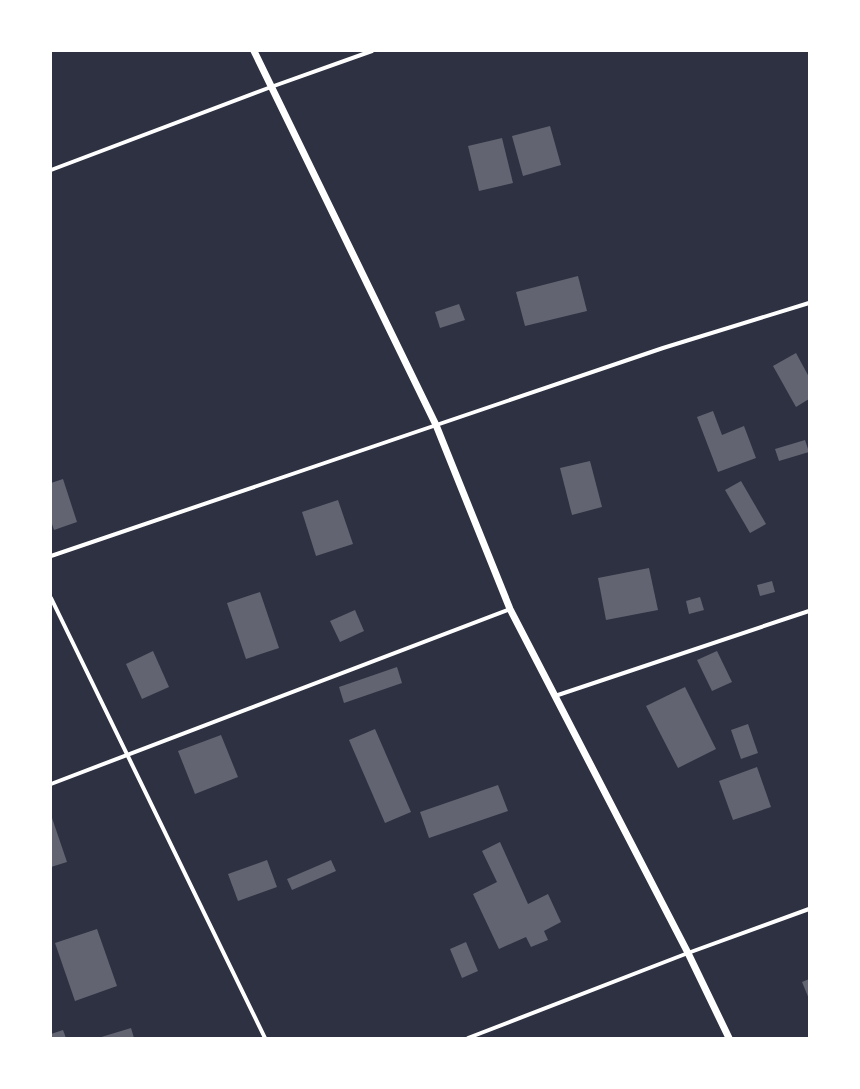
<svg xmlns="http://www.w3.org/2000/svg" width="860" height="1089" viewBox="0 0 860 1089" font-family="'Open Sans',sans-serif">
<style>
.building{fill:#626471}
.lines{fill:none;stroke-linecap:round;stroke-linejoin:round}
.minor{stroke:#fff;stroke-width:4}
.tertiary{stroke:#fff;stroke-width:7}
</style>
<rect width="100%" height="100%" fill="#2d3142"/>
<g class="building">
<path d="M550,126L561,165L523,176L512,136Z"/>
<path d="M502,138L513,183L479,191L468,146Z"/>
<path d="M578,276L587,311L525,326L516,292Z"/>
<path d="M459,304L465,320L440,328L435,312Z"/>
<path d="M796,353L809,377V399L796,407L773,366Z"/>
<path d="M713,411L722,435L744,426L756,458L718,472L697,417Z"/>
<path d="M805,440L809,452L779,461L775,449Z"/>
<path d="M590,461L602,507L572,515L560,468Z"/>
<path d="M63,479L77,522L54,530L51,521V483Z"/>
<path d="M741,481L766,524L750,533L725,490Z"/>
<path d="M338,500L353,544L316,556L302,512Z"/>
<path d="M649,568L658,610L606,620L598,578Z"/>
<path d="M772,581L775,592L760,596L757,585Z"/>
<path d="M260,592L279,648L246,659L227,603Z"/>
<path d="M700,597L704,610L689,614L686,601Z"/>
<path d="M355,610L364,631L340,642L330,621Z"/>
<path d="M153,651L169,687L142,699L126,664Z"/>
<path d="M717,651L732,682L712,691L697,660Z"/>
<path d="M397,667L402,683L344,703L339,687Z"/>
<path d="M685,687L716,749L678,768L646,706Z"/>
<path d="M748,724L758,753L741,759L731,730Z"/>
<path d="M375,729L411,812L385,823L349,740Z"/>
<path d="M221,735L238,777L195,794L178,751Z"/>
<path d="M757,767L771,807L733,820L719,781Z"/>
<path d="M498,785L508,811L429,838L420,812Z"/>
<path d="M51,815L67,862L51,867Z"/>
<path d="M500,842L528,904L548,894L561,922L544,931L548,940L531,947L526,937L499,949L473,894L497,882L482,851Z"/>
<path d="M267,860L277,887L238,901L228,874Z"/>
<path d="M331,860L336,871L292,890L287,879Z"/>
<path d="M97,929L117,986L75,1001L55,943Z"/>
<path d="M466,942L478,971L462,978L450,949Z"/>
<path d="M809,979V999L802,982Z"/>
<path d="M131,1028L134,1038H98Z"/>
<path d="M63,1030L66,1038H51V1034Z"/>
</g>
<g class="lines">
<g class="minor">
<path d="M51,170L271,87L372,51"/>
<path d="M51,556L663,348L809,303"/>
<path d="M51,598L265,1038"/>
<path d="M555,696L809,611"/>
<path d="M51,784L510,609"/>
<path d="M468,1038L688,953L809,909"/>
</g>
<path class="tertiary" d="M254,51L436,425L510,609L688,953L729,1038"/>
</g>
<rect width="860" height="1089" fill="none" stroke="#ffffff" stroke-width="104"/>
</svg>
